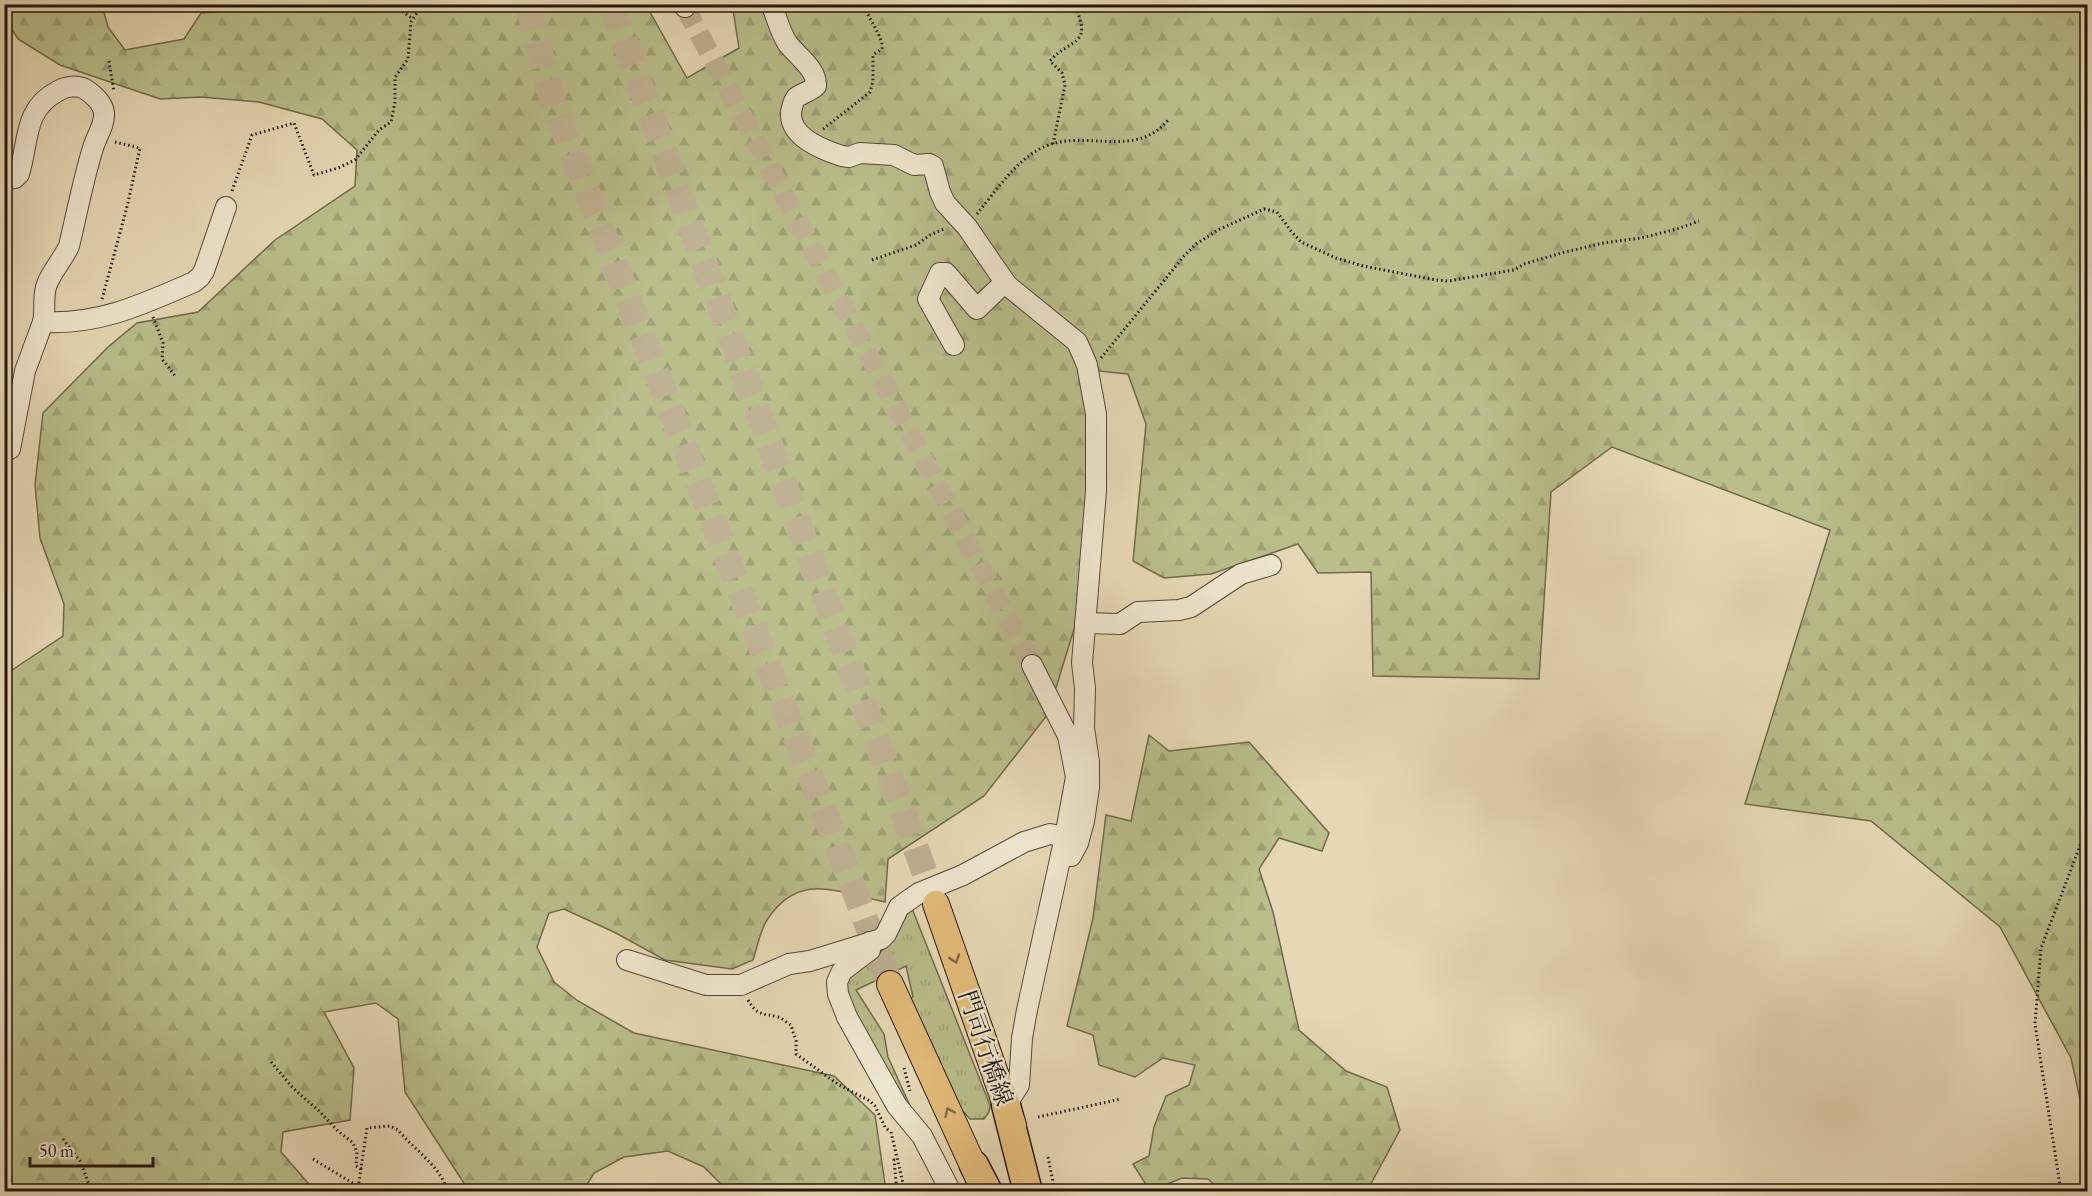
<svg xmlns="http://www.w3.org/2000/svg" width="2092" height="1196" viewBox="0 0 2092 1196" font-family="'EB Garamond','Noto Serif JP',serif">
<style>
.grass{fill:url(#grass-tufts);stroke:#6e6a4c;stroke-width:1.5}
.forest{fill:url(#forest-firs);stroke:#6e6a4c;stroke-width:1.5}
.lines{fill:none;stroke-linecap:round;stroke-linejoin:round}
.minor-tunnel{stroke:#bfb193;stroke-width:20;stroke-dasharray:20 10;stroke-linecap:butt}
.major-tunnel{stroke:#bfb193;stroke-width:26;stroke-dasharray:26 13;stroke-linecap:butt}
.minor-casing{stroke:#534637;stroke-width:22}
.major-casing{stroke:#22160d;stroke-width:28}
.highway-casing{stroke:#22160d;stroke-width:31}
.path{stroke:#22160d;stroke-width:3;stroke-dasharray:1.5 3;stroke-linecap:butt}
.minor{stroke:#efe6cf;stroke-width:20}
.major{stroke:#e3bc7a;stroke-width:26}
.highway{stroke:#e3bc7a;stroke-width:28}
.oneway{stroke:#826944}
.labels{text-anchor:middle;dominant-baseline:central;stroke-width:4.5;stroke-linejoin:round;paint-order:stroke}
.street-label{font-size:24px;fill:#22160d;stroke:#efe6cf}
</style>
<defs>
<pattern id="grass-tufts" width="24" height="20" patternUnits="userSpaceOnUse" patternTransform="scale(1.5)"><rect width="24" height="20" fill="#b9be8b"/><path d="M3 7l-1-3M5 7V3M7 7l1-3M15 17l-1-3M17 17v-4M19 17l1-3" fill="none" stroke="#9fa377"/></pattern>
<pattern id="forest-firs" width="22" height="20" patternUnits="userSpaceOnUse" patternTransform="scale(1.5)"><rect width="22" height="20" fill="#b9be8b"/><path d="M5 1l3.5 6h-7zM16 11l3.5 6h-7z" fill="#9fa377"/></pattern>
</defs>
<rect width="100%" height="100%" fill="#e6d8b5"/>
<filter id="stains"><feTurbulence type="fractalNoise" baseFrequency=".00333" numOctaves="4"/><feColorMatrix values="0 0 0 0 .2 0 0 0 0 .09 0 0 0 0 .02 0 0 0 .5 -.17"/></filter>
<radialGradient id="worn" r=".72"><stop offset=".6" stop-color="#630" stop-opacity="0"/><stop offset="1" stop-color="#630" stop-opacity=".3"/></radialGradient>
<path class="grass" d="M911,906L990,1105L989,1112L984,1119H970L959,1107L910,999L913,997L906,966L856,990L884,1034L888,1057L911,1108L907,1109C894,1086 837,998 846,977C883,953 892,945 911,906Z"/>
<g class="forest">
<path d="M408,4L646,5L687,78L739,48L733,10L731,5H2087V1131L2071,1058L2000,927L1871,821L1745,804L1830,530L1612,447L1551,492L1539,679L1373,676L1371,572L1318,573L1298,544L1211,574L1164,578L1133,561L1146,424L1128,374L1099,371L1087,356L1090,577L1048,714L984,796L888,859L885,902C837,892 799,871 767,920C760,931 757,948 753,960L732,969L665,960L614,932L564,909L549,913L537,947L554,982L578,1001L634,1033L834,1076L875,1115L885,1184L879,1191H728L704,1167L668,1151L624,1157L594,1173L583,1191H469L405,1092L398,1019L376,1003L324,1012L354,1068L350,1120L283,1132L281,1152L315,1191H5L4,670L9,672L63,636L64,604L40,538L35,485L43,413L108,347L137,323L198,312L275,240L355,186L357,150L322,119L259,102L201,97L160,99L60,65L18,39L5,19V5H102L108,27L125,50L184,39L201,13L287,6L399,8Z"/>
<path d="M1149,735L1169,751L1249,742L1329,833L1322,851L1279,838L1259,869L1273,912L1299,1030L1346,1071L1387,1087L1400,1130L1367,1191H1221L1208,1179L1182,1178L1150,1191L1133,1164L1149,1156L1154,1127L1166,1096L1189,1085L1195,1065L1163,1058L1135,1077L1099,1065L1093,1035L1067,1026L1093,918L1106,815L1131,821Z"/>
</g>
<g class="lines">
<path class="minor-tunnel" d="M685,7L1032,665"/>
<g class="major-tunnel">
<path d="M528,4L552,99L890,984"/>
<path d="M611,4L936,904"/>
</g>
<defs>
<g id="minor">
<path d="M684,4L685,7"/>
<path d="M771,4C777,17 780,33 788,44C798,57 817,69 816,86C810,92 801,93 796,98C793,101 792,108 791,112C789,137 823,150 842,156L849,157L860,153L894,155L914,165L929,164L933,166L940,192L945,203L967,227L1007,285L1077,342L1087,365L1096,414V491L1082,663L1085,688L1084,728L1089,762V788L1084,821L1078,843L1071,856H1061"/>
<path d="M4,179L15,178L19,174C29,142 23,109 58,91C66,86 77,85 85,89C93,94 103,103 104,113C105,125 96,137 93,148C83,180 77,213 69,246C63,259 52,271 47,284C42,296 46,309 43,322C100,325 143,304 194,282L200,277L204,271L226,207"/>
<path d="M954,345L928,299L940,273H946L977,309L1005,282"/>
<path d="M10,449L25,371L43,322"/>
<path d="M1085,623L1120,624L1138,612L1179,610L1191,607L1241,574L1271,565"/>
<path d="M870,942V950L842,971L837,982L838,994L847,1017L897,1106L922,1136L951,1192"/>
<path d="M627,960L706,985H741L789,964L810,961L881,939L886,934L899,907L919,893L963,875L1024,842L1050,834L1065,837"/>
<path d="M1006,1105L1019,1085L1022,1038L1027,1010L1065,837L1076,777L1068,736L1032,665"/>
</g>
<g id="major">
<path d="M936,904L1013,1125"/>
<path d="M890,984L981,1183"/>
</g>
<g id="highway">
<path d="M1006,1105L1028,1192"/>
<path d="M974,1165L988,1192"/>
</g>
</defs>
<use href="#minor" class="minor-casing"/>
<use href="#major" class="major-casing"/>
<use href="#highway" class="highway-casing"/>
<g class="path">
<path d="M397,4L403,12L413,19"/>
<path d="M109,61L114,92"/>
<path d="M823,129L870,92L873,81V57L874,54L882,49C884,38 868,18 863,4"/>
<path d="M1053,144L1065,85L1062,73L1050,61C1071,37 1094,47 1074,4"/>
<path d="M232,191L252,135L294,123L314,175L338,168L355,160L379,130L391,122L395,102V77L408,59L411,22L423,4"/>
<path d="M977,214C996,191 1017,158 1046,146C1087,129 1136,160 1169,119"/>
<path d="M872,260L916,245L930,235L944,229"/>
<path d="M102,299L127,207L140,148L115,142"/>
<path d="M153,317L163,343L162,359L176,377"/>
<path d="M1101,358L1184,256L1196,244L1218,230L1264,209L1277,212L1291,231L1301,242L1336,258L1363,266L1436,280L1448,281L1514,270L1524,264L1561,253L1603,243L1641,238L1677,229L1699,221"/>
<path d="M748,1000C757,1016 763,1013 778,1017C782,1018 787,1023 791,1025L796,1041V1054L839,1085L870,1101L875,1106L885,1127L890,1132"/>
<path d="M271,1062L293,1088L320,1112L338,1131L353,1143L357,1152L356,1166L362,1169"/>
<path d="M904,1068L910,1091"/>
<path d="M1038,1117L1121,1099"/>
<path d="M891,1132L905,1192"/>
<path d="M63,1139L80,1161L92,1192"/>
<path d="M1048,1157L1055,1192"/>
<path d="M313,1159L359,1187"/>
<path d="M360,1192L359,1182L367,1128L390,1126L398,1130C411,1147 445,1170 447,1192"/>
<path d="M897,1192L894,1160L898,1159"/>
<path d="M2061,1192L2035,1024L2041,948L2088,825"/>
</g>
<use href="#minor" class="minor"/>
<use href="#major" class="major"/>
<use href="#highway" class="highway"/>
</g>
<defs><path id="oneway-chevron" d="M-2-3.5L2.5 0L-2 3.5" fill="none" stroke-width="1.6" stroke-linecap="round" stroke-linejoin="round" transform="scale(1.5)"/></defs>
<g class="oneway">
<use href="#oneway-chevron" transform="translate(955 959) rotate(71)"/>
<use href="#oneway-chevron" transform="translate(949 1112) rotate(-115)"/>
</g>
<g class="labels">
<g class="street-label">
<text transform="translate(986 1048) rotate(71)">門司行橋線</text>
</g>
</g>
<rect width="2092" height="1196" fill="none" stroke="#e6d8b5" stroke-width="24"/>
<rect x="6" y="6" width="2080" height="1184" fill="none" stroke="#22160d" stroke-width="3"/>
<rect x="12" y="12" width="2068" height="1172" fill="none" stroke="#22160d" stroke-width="1.5"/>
<path d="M30 1157v9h123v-9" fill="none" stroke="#22160d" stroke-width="3"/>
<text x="39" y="1157" font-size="18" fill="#22160d" stroke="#efe6cf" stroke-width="4.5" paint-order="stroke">50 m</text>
<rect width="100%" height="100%" filter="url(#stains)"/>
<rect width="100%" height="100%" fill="url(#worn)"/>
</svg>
